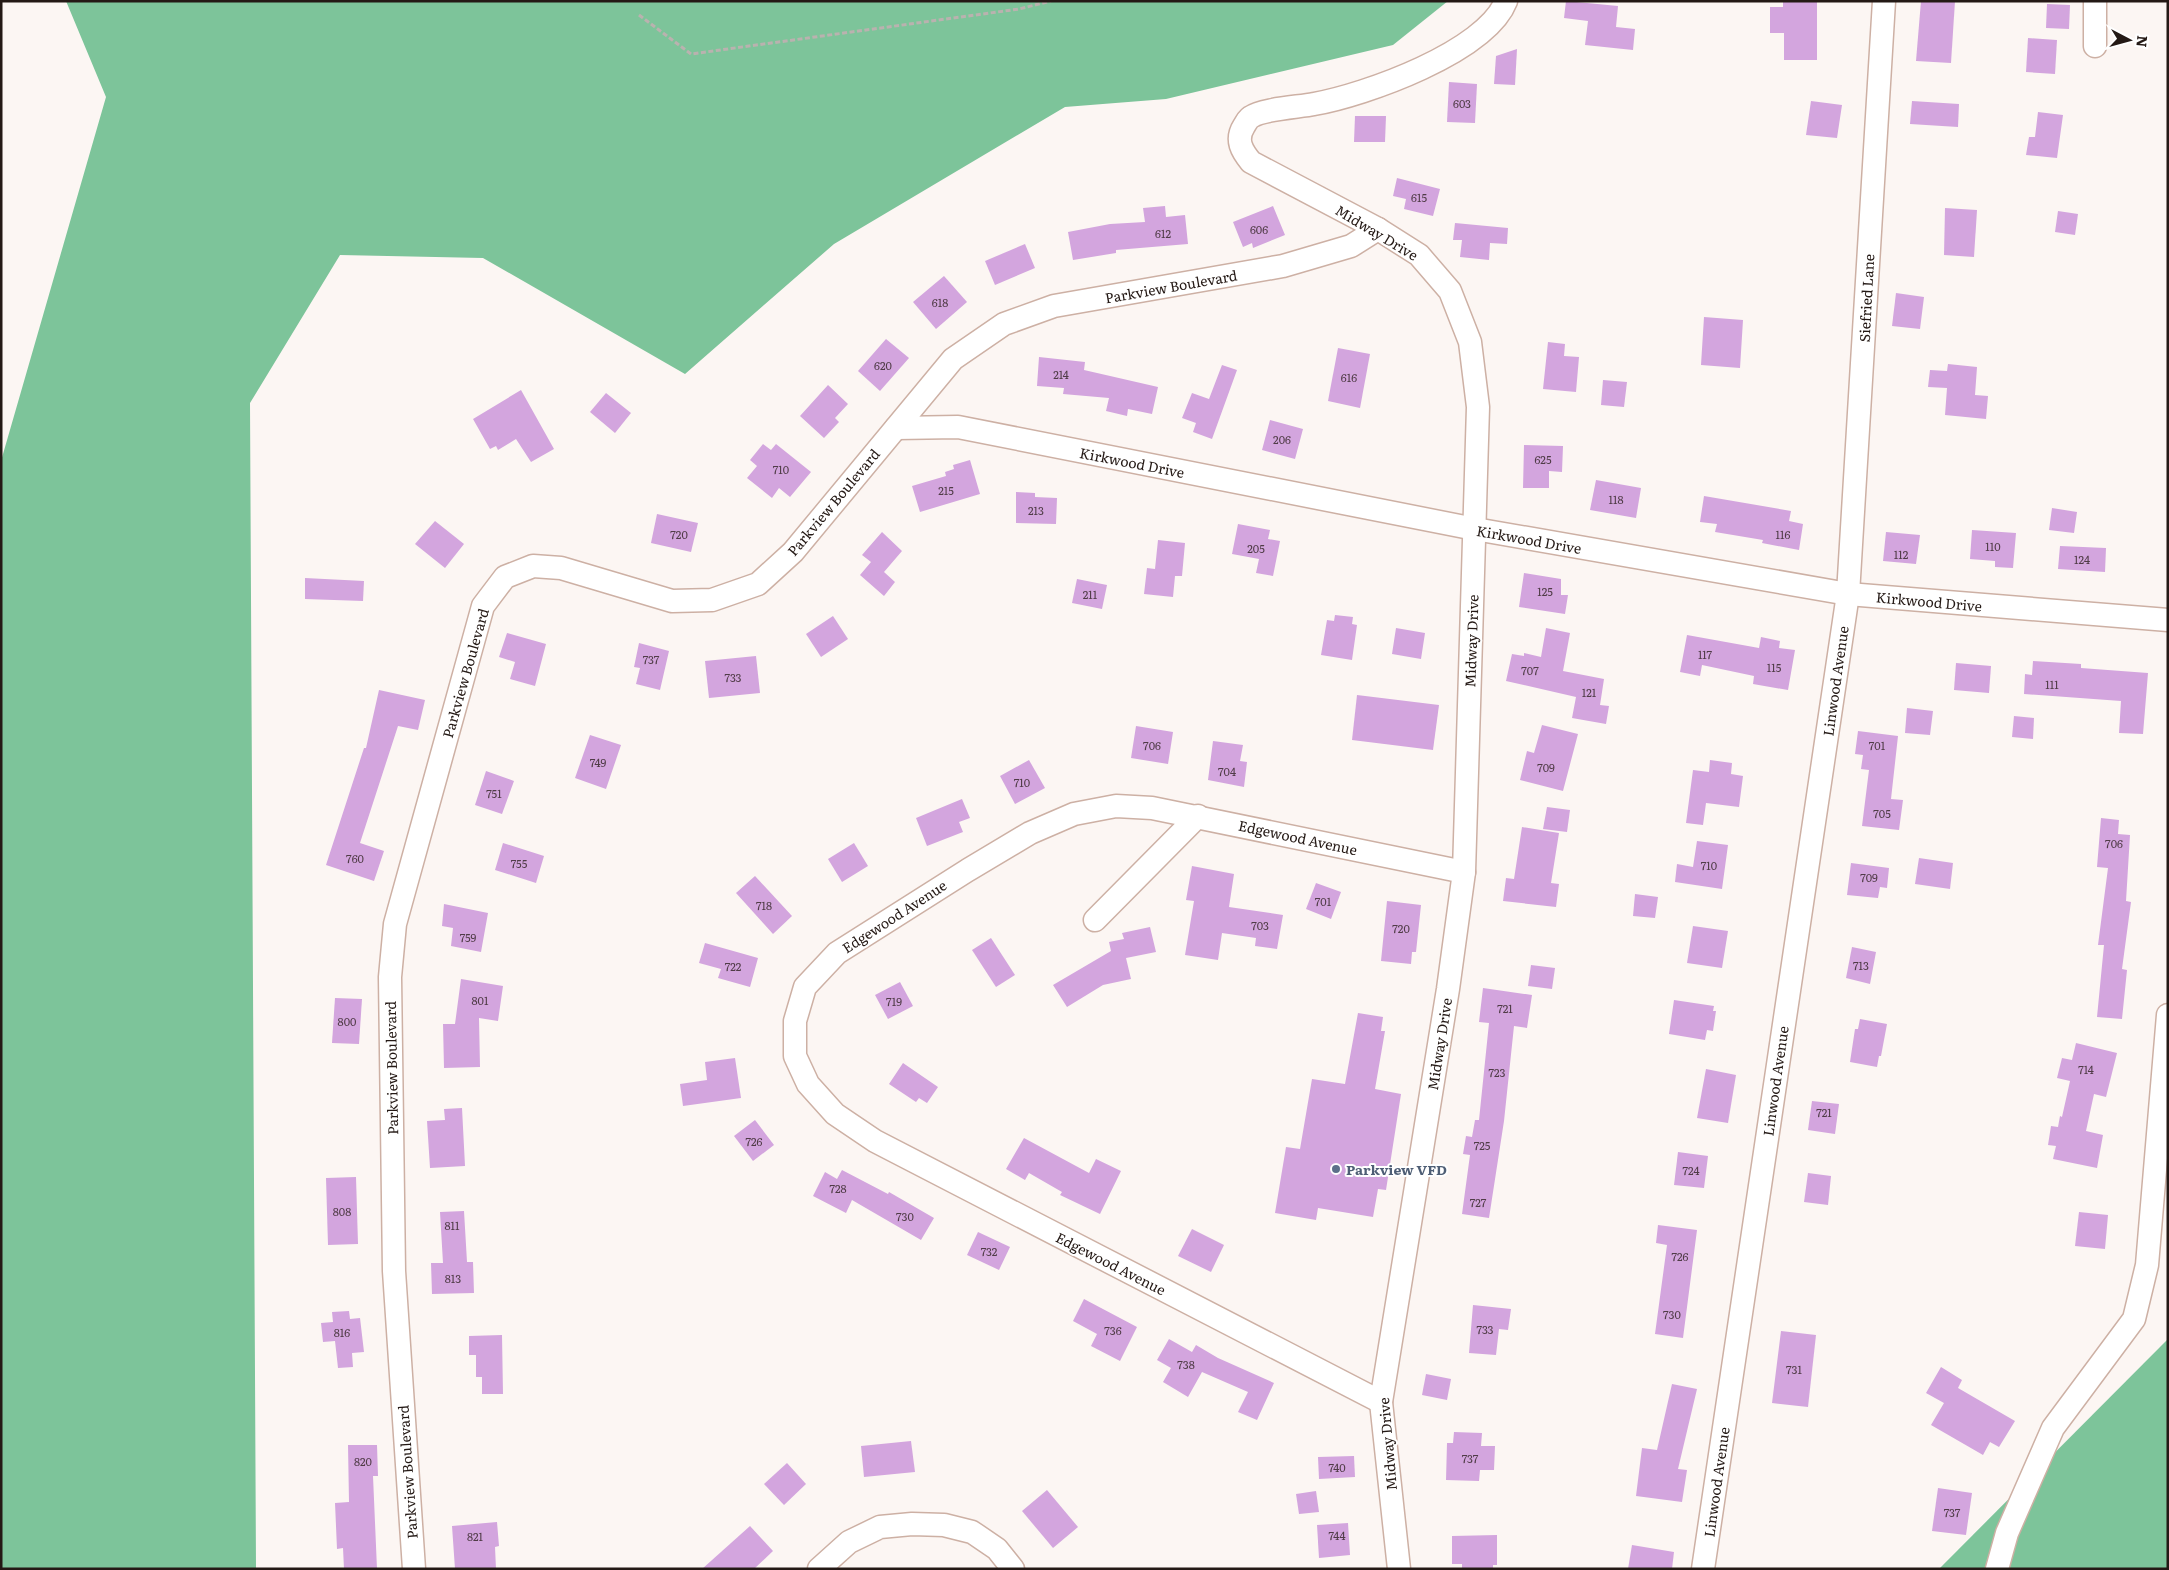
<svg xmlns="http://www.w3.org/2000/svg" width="2169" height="1570" viewBox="0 0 2169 1570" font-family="Literata,serif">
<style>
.forest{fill:#7dc49a}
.building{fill:#d3a5de}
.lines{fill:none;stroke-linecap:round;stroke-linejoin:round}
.minor-casing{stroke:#cdb0a4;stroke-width:25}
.path{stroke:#bab2af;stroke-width:3;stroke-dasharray:5 2.5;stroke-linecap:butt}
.minor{stroke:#fff;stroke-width:22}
.service-dot{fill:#5c6f8a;stroke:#fff;stroke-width:2}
.labels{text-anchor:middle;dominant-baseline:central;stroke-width:4;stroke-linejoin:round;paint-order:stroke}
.number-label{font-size:11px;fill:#503c47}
.street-label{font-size:14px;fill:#241915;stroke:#fff}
.service-label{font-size:14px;font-weight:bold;fill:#4e5e75;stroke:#fff;text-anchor:start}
</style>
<rect width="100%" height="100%" fill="#fcf6f3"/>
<g class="forest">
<path d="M66,1H1448L1393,45L1166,99L1065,107L834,244L685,374L483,258L340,255L250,403L256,1569H1V461L106,97Z"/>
<path d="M2168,1339V1569H1939Z"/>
</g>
<g class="building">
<path d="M1566,1L1618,6L1616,27L1635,29L1633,50L1585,45L1588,21L1564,18Z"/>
<path d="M1783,1H1817V60H1784V33H1770V7H1783Z"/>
<path d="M1921,1H1955L1951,63L1916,61Z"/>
<path d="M2047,4L2070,5L2069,29L2046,28Z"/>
<path d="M2028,38L2057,40L2055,74L2026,72Z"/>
<path d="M1517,49L1515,85L1494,84L1496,56Z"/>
<path d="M1449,82L1477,84L1475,123L1447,122Z"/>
<path d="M1811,101L1842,105L1837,138L1806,135Z"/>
<path d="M1912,101L1959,104L1958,127L1910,124Z"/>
<path d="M2038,112L2063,115L2057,158L2026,155L2029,137H2035Z"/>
<path d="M1355,116H1386L1385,142H1354Z"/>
<path d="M1397,178L1440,189L1433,216L1404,209L1406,199L1393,196Z"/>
<path d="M1165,206L1166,217L1185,215L1188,244L1116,250V253L1073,260L1068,232L1110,224L1145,222L1143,208Z"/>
<path d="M1273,206L1285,235L1253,248L1252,243L1243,247L1233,222Z"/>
<path d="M1945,208L1977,210L1974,257L1944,255Z"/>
<path d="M2058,211L2078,214L2075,235L2055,232Z"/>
<path d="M1455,223L1508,228L1507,244L1490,243L1489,260L1460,257L1462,240H1453Z"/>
<path d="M1025,244L1035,268L995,285L985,261Z"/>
<path d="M944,276L967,302L936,329L913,302Z"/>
<path d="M1896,293L1924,297L1920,329L1892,326Z"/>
<path d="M1704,317L1743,320L1740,368L1701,365Z"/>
<path d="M886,339L909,358L880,391L858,371Z"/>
<path d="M1548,342L1565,344L1564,356L1579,357L1576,392L1543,389Z"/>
<path d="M1338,348L1370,354L1360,408L1328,401Z"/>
<path d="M1039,357L1085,362L1084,370L1158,387L1152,414L1128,409L1127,416L1106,411L1109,398L1063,394L1064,388L1037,386Z"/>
<path d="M1948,364L1977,367L1975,395L1988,396L1986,419L1945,415L1947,388L1928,387L1930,370L1947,371Z"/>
<path d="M1222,365L1237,370L1212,439L1193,432L1196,423L1182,418L1192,393L1209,399Z"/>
<path d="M1603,380L1627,382L1624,407L1601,405Z"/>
<path d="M828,385L848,404L835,418L839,422L824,438L800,416Z"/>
<path d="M521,390L554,449L531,462L516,439L498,450L496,446L490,449L473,419Z"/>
<path d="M606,393L631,413L615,433L590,412Z"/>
<path d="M1270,420L1303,429L1295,459L1262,450Z"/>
<path d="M763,444L771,450L776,444L811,472L790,497L779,488L772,498L747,478L757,466L750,460Z"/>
<path d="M1524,445L1563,446L1562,472L1549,471V488H1523Z"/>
<path d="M970,460L980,494L920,512L912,486L946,476L945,472L954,469L953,465Z"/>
<path d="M1596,480L1641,488L1636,518L1590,510Z"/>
<path d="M1016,492L1035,493V497L1057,498L1056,524L1016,523Z"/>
<path d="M1704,496L1791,511L1789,521L1803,524L1799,550L1762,543L1763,540L1715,532L1717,524L1700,522Z"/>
<path d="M2052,508L2077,512L2074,533L2049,530Z"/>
<path d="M657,514L698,523L691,552L651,543Z"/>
<path d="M435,521L464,544L445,568L415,544Z"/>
<path d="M1238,524L1270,530L1268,539L1280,541L1273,576L1256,573L1259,559L1232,554Z"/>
<path d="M1972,530L2016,533L2013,568L1995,567V561L1970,559Z"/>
<path d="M882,532L902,551L884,572L895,582L884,596L860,575L871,562L862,555Z"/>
<path d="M1886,532L1920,535L1916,564L1883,561Z"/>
<path d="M1158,540L1185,543L1182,576H1175L1173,597L1144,594L1147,568L1155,569Z"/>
<path d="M2060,546L2106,548L2105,572L2058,569Z"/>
<path d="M1524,573L1561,579V595H1568L1565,614L1519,607Z"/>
<path d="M305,578L364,581L363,601L305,599Z"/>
<path d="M1077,579L1107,585L1102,609L1072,603Z"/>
<path d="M1335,615L1353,617L1352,624L1357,625L1352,660L1321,655L1327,620L1334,621Z"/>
<path d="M833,616L848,639L821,657L806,634Z"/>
<path d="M1396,628L1425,633L1421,659L1392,654Z"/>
<path d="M1546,628L1570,633L1563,671L1604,679L1600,705L1609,706L1606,724L1572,718L1576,697L1506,681L1512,654L1524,656V653L1541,657Z"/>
<path d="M507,633L546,644L535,686L510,679L515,662L499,657Z"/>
<path d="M1687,635L1759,648L1761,637L1780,641L1779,648L1795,650L1788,690L1753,684L1754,676L1702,665L1700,676L1680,672Z"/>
<path d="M639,643L669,651L660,690L636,684L640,668L634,667Z"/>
<path d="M756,656L760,693L709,698L705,661Z"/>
<path d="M2033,661L2081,664V668L2148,673L2143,734L2119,733L2121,701L2024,694L2025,674L2032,675Z"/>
<path d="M1956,663L1991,666L1989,693L1954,690Z"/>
<path d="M379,690L425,700L418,730L398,726L360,843L384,851L374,881L326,865L364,748H366Z"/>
<path d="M1357,695L1439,705L1433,750L1352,740Z"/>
<path d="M1907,708L1933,711L1930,735L1905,733Z"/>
<path d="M2014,716L2034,718L2033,739L2012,737Z"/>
<path d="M1542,725L1578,734L1563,791L1520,780L1527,751L1534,753Z"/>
<path d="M1136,726L1173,732L1168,764L1131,758Z"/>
<path d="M1858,731L1898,736L1891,799L1903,800L1899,830L1862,826L1869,770L1861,769L1863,755L1855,754Z"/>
<path d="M590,735L621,745L606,789L575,778Z"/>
<path d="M1213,741L1243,745L1240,761L1247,762L1244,787L1208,780Z"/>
<path d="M1029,760L1045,788L1015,804L1000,776Z"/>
<path d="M1710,760L1732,763L1731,774L1743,776L1739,807L1706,803L1703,825L1686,823L1693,770L1709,772Z"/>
<path d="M486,771L514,781L502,814L475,805Z"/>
<path d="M962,799L970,818L959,822L963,832L927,846L916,818Z"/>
<path d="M1547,807L1570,810L1567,832L1543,829Z"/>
<path d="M2101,818L2119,820L2118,834L2130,835L2126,901L2131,902L2122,969L2127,970L2122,1019L2097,1017L2104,945H2098L2108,868L2097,867Z"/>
<path d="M1522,827L1559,833L1551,883L1559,884L1556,907L1503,901L1506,878L1514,879Z"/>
<path d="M1697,841L1728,845L1722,889L1675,882L1677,864L1693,867Z"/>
<path d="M503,843L544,856L536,883L495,870Z"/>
<path d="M854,843L868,866L842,882L828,859Z"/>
<path d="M1919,858L1953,863L1950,889L1915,884Z"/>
<path d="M1851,863L1889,868L1887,888L1880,887L1878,898L1847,895Z"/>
<path d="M1192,866L1234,874L1229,907L1283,915L1277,949L1255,946L1256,938L1222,933L1218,960L1185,955L1194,901L1186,900Z"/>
<path d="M755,876L792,916L773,934L736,893Z"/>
<path d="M1316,883L1341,892L1331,919L1306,909Z"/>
<path d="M1635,894L1658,897L1655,918L1633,916Z"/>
<path d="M1387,901L1421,905L1416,952H1412L1411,964L1381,961Z"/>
<path d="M444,904L488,913L481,952L451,946L453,928L442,926Z"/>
<path d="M1693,926L1728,931L1722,968L1687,963Z"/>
<path d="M1150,927L1156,952L1126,958L1131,979L1103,985L1067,1007L1053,985L1111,951L1109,942L1124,939L1122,933Z"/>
<path d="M991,938L1015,975L996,987L972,950Z"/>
<path d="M705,943L758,958L750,987L718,978L721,969L699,963Z"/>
<path d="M1852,947L1876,952L1870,984L1846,978Z"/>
<path d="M1531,965L1555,968L1552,989L1528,986Z"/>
<path d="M461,979L503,986L498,1021L479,1018L480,1067L444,1068L443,1024H455Z"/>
<path d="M900,982L913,1006L888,1019L875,995Z"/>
<path d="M1483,988L1532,995L1527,1028L1514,1026L1504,1121L1489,1218L1462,1214L1470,1155L1463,1154L1466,1136L1472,1137L1475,1120H1479L1489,1023L1479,1022Z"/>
<path d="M335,998L362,999L359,1044L332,1043Z"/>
<path d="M1674,1000L1714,1006L1713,1011H1716L1713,1031L1707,1030L1705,1040L1669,1034Z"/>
<path d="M1358,1013L1383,1017L1381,1031H1385L1375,1089L1401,1094L1386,1190L1378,1189L1373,1217L1318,1208L1316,1220L1275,1213L1286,1147L1300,1149L1312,1079L1345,1084Z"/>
<path d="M1860,1019L1887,1024L1881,1056H1879L1877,1067L1850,1062L1855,1029H1858Z"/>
<path d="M2076,1043L2117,1053L2106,1097L2094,1094L2086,1131L2103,1135L2097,1168L2053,1159L2056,1146L2048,1145L2051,1126L2058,1127L2060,1116L2062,1117L2070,1081L2057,1078L2062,1058L2072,1060Z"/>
<path d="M735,1058L741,1098L683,1106L680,1084L707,1080L705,1062Z"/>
<path d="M903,1063L938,1087L927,1103L919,1098L916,1102L889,1084Z"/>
<path d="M1706,1069L1736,1075L1728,1123L1697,1118Z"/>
<path d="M1812,1101L1839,1104L1835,1134L1808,1130Z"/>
<path d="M462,1108L465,1166L430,1168L427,1121L445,1120L444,1109Z"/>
<path d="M755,1120L774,1145L753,1161L734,1136Z"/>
<path d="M1024,1138L1089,1173L1096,1159L1121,1171L1100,1214L1060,1195L1062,1192L1029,1173L1025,1180L1006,1169Z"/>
<path d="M1678,1152L1708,1156L1704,1188L1674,1185Z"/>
<path d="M842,1170L888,1194L889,1192L934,1218L921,1240L852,1200L846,1213L813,1196L825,1172L837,1179Z"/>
<path d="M1808,1173L1831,1176L1828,1205L1804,1202Z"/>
<path d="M356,1177L358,1244L328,1245L326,1178Z"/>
<path d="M464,1211L467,1262H473L474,1293L432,1294L431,1263H443L440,1212Z"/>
<path d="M2079,1212L2108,1215L2105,1249L2075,1246Z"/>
<path d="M1658,1225L1697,1230L1683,1338L1655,1334L1667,1245L1656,1243Z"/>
<path d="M1192,1229L1224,1245L1211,1272L1178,1256Z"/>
<path d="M978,1232L1010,1247L999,1270L967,1255Z"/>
<path d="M1084,1299L1137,1327L1120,1361L1091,1346L1097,1334L1073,1321Z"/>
<path d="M1473,1305L1511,1309L1508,1330L1499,1329L1496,1355L1469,1353Z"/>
<path d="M349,1311L350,1319L360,1318L364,1352L352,1353L353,1367L338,1368L335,1341L323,1342L321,1323L333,1322L332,1312Z"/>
<path d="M1781,1331L1816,1335L1808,1407L1772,1403Z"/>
<path d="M502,1335L503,1394H482V1377H476V1355H469V1336Z"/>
<path d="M1169,1339L1192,1352L1196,1345L1218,1358L1274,1383L1257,1420L1238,1412L1248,1392L1202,1372L1188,1397L1163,1382L1171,1368L1157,1360Z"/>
<path d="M1941,1367L1962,1380L1958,1388L2015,1421L1999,1447L1990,1442L1983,1455L1931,1425L1944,1403L1926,1393Z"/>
<path d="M1426,1374L1451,1379L1447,1400L1422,1395Z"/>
<path d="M1672,1384L1697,1389L1678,1469L1687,1470L1682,1502L1636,1496L1642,1448L1657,1450Z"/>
<path d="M1454,1432L1482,1433L1481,1446H1495L1494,1470H1480L1479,1481L1446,1480L1447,1443H1453Z"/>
<path d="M911,1441L915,1472L864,1477L861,1446Z"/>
<path d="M348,1445H377L378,1476H373L377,1569H344L343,1548L337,1549L335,1503L349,1502Z"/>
<path d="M1354,1456L1355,1477L1319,1479L1318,1457Z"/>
<path d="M787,1463L806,1484L784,1505L764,1484Z"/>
<path d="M1938,1488L1972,1493L1966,1535L1932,1531Z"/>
<path d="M1047,1490L1078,1527L1053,1548L1022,1511Z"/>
<path d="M1316,1491L1319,1512L1299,1514L1296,1494Z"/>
<path d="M497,1522L499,1546L495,1547L496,1569H455L452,1526Z"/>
<path d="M1348,1523L1350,1555L1319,1558L1317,1525Z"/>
<path d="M750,1526L773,1551L754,1569H702Z"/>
<path d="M1497,1535V1565H1493V1569H1462V1564H1452V1536Z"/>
<path d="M1632,1545L1674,1552L1672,1569H1628Z"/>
</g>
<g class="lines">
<defs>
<g id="minor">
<path d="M2095,1V46"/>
<path d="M896,428L958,427L1475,529L1848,594L2168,620"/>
<path d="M1095,920L1198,816"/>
<path d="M1381,1402L875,1141L835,1114L808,1084L795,1056V1021L805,987L837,953L968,870L1030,833L1074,814L1116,806L1152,808L1464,872"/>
<path d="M414,1569L394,1271L390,977L395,924L483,606L505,577L533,566L561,568L672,601L712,600L758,584L793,552L953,359L1004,324L1054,306L1283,266L1351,246L1378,229"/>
<path d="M819,1569L849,1542L880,1527L912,1524L944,1525L972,1532L997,1549L1013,1569"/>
<path d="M1399,1569L1381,1402L1448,989L1464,872L1478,407L1470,342L1450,291L1419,255L1378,229L1251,162C1242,151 1235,140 1244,126C1246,123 1248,118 1251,117C1262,109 1299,107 1314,104C1365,95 1486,52 1506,1"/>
<path d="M1703,1569L1848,594L1884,1"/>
<path d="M1997,1569L2007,1533L2053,1428L2134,1319L2147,1265L2168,1015"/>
</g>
</defs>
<use href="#minor" class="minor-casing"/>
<path class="path" d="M639,15L691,54L1019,9L1051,1"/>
<use href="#minor" class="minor"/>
</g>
<circle class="service-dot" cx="1336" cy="1169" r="5"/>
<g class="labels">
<g class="number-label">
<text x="1462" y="103">603</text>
<text x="1419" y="197">615</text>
<text x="1259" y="229">606</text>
<text x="1163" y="233">612</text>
<text x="940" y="302">618</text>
<text x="883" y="365">620</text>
<text x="1061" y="374">214</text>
<text x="1349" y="377">616</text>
<text x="1282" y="439">206</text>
<text x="1543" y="459">625</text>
<text x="781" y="469">710</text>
<text x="946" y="490">215</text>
<text x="1616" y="499">118</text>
<text x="1036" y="510">213</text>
<text x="679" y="534">720</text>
<text x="1783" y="534">116</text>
<text x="1993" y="546">110</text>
<text x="1256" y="548">205</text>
<text x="1901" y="554">112</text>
<text x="2082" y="559">124</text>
<text x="1545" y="591">125</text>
<text x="1090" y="594">211</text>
<text x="1705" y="654">117</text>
<text x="651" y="659">737</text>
<text x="1774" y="667">115</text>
<text x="1530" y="670">707</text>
<text x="733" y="677">733</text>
<text x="2052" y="684">111</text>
<text x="1589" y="692">121</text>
<text x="1152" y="745">706</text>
<text x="1877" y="745">701</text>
<text x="598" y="762">749</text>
<text x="1546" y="767">709</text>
<text x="1227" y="771">704</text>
<text x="1022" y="782">710</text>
<text x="494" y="793">751</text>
<text x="1882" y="813">705</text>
<text x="2114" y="843">706</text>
<text x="355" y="858">760</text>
<text x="519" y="863">755</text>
<text x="1709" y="865">710</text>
<text x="1869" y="877">709</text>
<text x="1323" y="901">701</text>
<text x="764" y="905">718</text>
<text x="1260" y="925">703</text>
<text x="1401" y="928">720</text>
<text x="468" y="937">759</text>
<text x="1861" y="965">713</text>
<text x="733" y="966">722</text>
<text x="480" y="1000">801</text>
<text x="894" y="1001">719</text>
<text x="1505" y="1008">721</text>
<text x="347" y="1021">800</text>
<text x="2086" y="1069">714</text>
<text x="1497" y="1072">723</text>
<text x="1824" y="1112">721</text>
<text x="754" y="1141">726</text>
<text x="1482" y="1145">725</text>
<text x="1691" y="1170">724</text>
<text x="838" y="1188">728</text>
<text x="1478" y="1202">727</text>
<text x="342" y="1211">808</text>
<text x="905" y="1216">730</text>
<text x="452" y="1225">811</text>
<text x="989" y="1251">732</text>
<text x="1680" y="1256">726</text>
<text x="453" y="1278">813</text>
<text x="1672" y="1314">730</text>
<text x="1485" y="1329">733</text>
<text x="1113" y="1330">736</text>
<text x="342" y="1332">816</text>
<text x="1186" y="1364">738</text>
<text x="1794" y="1369">731</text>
<text x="1470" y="1458">737</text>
<text x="363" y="1461">820</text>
<text x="1337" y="1467">740</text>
<text x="1952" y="1512">737</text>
<text x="1337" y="1535">744</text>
<text x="475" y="1536">821</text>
</g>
<g class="street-label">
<text transform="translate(1377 232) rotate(31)">Midway Drive</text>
<text transform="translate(1171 286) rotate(-10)">Parkview Boulevard</text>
<text transform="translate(1866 298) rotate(-87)">Siefried Lane</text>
<text transform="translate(1132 462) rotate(11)">Kirkwood Drive</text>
<text transform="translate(833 502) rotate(-50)">Parkview Boulevard</text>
<text transform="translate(1529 539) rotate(10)">Kirkwood Drive</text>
<text transform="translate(1929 601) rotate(5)">Kirkwood Drive</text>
<text transform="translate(1471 641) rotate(-88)">Midway Drive</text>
<text transform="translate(465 673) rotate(-74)">Parkview Boulevard</text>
<text transform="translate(1835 681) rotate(-82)">Linwood Avenue</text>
<text transform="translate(1298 837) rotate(12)">Edgewood Avenue</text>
<text transform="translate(894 916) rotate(-33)">Edgewood Avenue</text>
<text transform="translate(1439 1044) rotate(-81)">Midway Drive</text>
<text transform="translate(391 1068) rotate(-91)">Parkview Boulevard</text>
<text transform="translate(1775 1081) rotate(-82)">Linwood Avenue</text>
<text transform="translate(1111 1263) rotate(27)">Edgewood Avenue</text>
<text transform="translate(1387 1444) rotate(-95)">Midway Drive</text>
<text transform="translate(407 1472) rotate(-94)">Parkview Boulevard</text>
<text transform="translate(1716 1482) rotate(-82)">Linwood Avenue</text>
</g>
<g class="service-label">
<text x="1346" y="1169">Parkview VFD</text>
</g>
</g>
<rect width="2169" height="1570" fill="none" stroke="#241915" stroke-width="5"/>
<g transform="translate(2129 40) rotate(96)" stroke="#ffffff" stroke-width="4" paint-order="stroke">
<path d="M0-4L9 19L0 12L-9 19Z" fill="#241915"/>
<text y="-8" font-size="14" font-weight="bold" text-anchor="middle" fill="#241915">N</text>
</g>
</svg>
